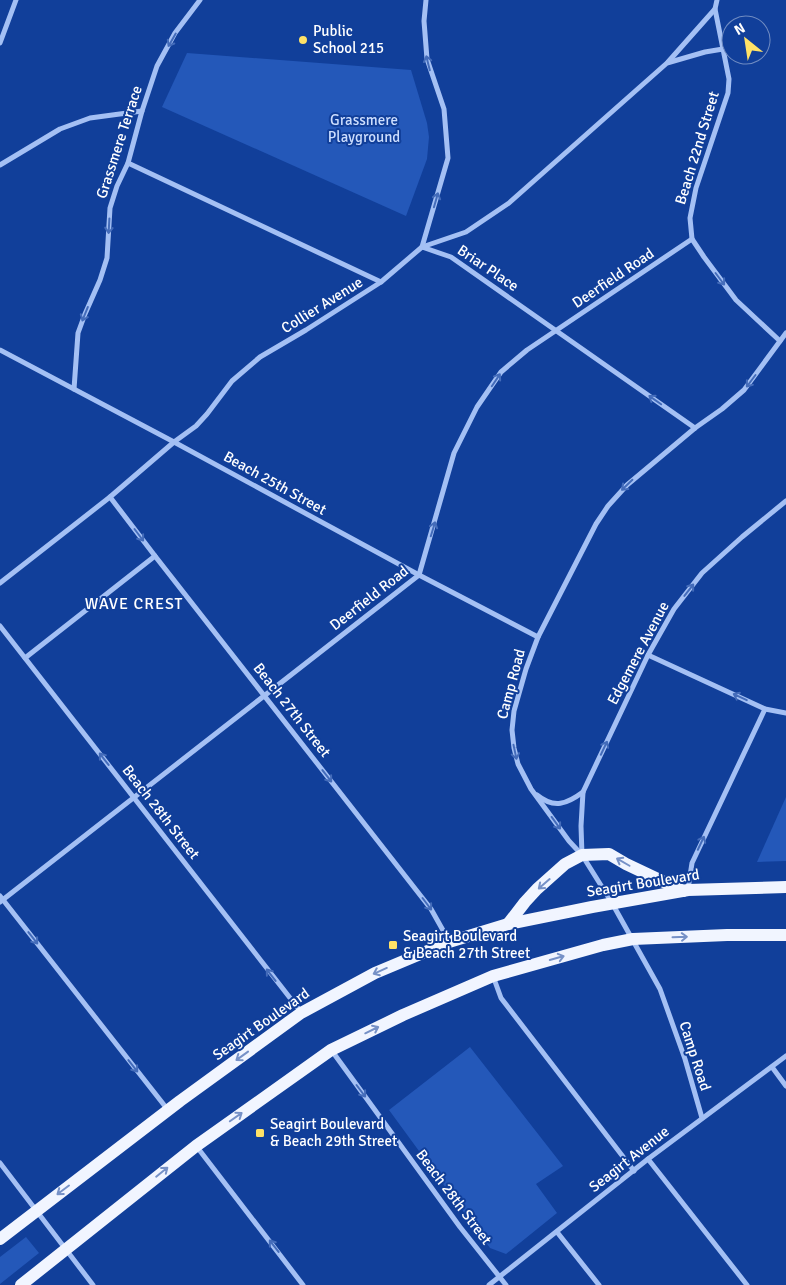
<svg xmlns="http://www.w3.org/2000/svg" width="786" height="1285" viewBox="0 0 786 1285" font-family="Signika,sans-serif">
<style>
.green{fill:#2458b9}
.lines{fill:none;stroke-linecap:round;stroke-linejoin:round}
.minor{stroke:#a4c0f4;stroke-width:5}
.primary{stroke:#f1f5ff;stroke-width:12}
.oneway{stroke:#446cba}
.oneway2{stroke:#7691c7}
.poi-dot{fill:#ffe267;stroke:#113f9a;stroke-width:2}
.labels{text-anchor:middle;dominant-baseline:central;stroke-width:4;stroke-linejoin:round;paint-order:stroke}
.poi-label{font-size:15px;fill:#fff;stroke:#113f9a;text-anchor:start}
.park-label{font-size:15px;fill:#cddefe;stroke:#113f9a}
.street-label{font-size:15px;fill:#fff;stroke:#113f9a}
.neighbourhood-label{font-size:16px;letter-spacing:1px;fill:#fff;stroke:#113f9a}
</style>
<rect width="100%" height="100%" fill="#113f9a"/>
<g class="green">
<path d="M187,53L411,70L427,123L429,137L427,159L406,216L162,107Z"/>
<path d="M786,797V861L757,862Z"/>
<path d="M470,1047L563,1166L536,1184L557,1213L506,1254L490,1248L389,1110Z"/>
<path d="M26,1237L39,1253L0,1284V1257Z"/>
</g>
<g class="lines">
<g class="minor">
<path d="M426,0L424,21L427,59L444,109L448,158L422,247L451,257L695,428"/>
<path d="M0,43L16,0"/>
<path d="M723,49L729,79L728,93L696,188L690,218L692,239L704,257L736,300L780,341"/>
<path d="M668,62L715,9"/>
<path d="M128,163L381,282"/>
<path d="M0,165L60,129L90,118L142,111"/>
<path d="M0,350L174,442L419,575L538,637"/>
<path d="M74,389L78,333L85,314L100,280L107,258L110,208L117,186L128,163L142,111L157,66L175,33L200,0"/>
<path d="M110,497L155,556L431,909L449,941"/>
<path d="M0,583L110,497L174,442L196,426L207,414L232,381L260,357L306,330L381,282L422,247L466,232L509,203L667,63L705,52L723,49L715,9L717,0"/>
<path d="M0,626L301,1012"/>
<path d="M648,655L765,709L786,713"/>
<path d="M25,658L155,556"/>
<path d="M537,795C554,809 567,804 583,792"/>
<path d="M582,855L581,826L583,792L648,655L674,609L702,573L742,537L786,501"/>
<path d="M688,889L692,863L765,709"/>
<path d="M0,896L168,1110"/>
<path d="M0,902L419,575L454,453L477,407L501,372L527,350L692,239"/>
<path d="M493,976L501,998L634,1171"/>
<path d="M332,1051L460,1227L506,1285"/>
<path d="M772,1067L786,1086"/>
<path d="M702,1118L685,1059L660,989L612,903L582,855L569,841L531,789L518,764L514,748L512,730L514,711L526,669L538,637L596,524L608,506L627,485L695,428L722,409L744,390L786,333"/>
<path d="M197,1147L303,1285"/>
<path d="M648,1159L747,1285"/>
<path d="M0,1163L93,1285"/>
<path d="M557,1232L599,1285"/>
<path d="M489,1285L648,1159L786,1056"/>
</g>
<g class="primary">
<path d="M508,924L525,902L537,889L565,864L582,855L609,854L626,864L683,891"/>
<path d="M0,1239L180,1101L301,1013L375,973L449,942L508,924L592,907L688,890L786,887"/>
<path d="M21,1285L196,1146L331,1050L403,1015L493,976L603,945L633,939L727,935H786"/>
</g>
</g>
<defs><path id="oneway-shaft" d="M-6 0H5M1.5-3L5.5 0L1.5 3" fill="none" stroke-width="1.6" stroke-linecap="round" stroke-linejoin="round" transform="scale(1.25)"/></defs>
<g class="oneway">
<use href="#oneway-shaft" transform="translate(172 40) rotate(120)"/>
<use href="#oneway-shaft" transform="translate(428 63) rotate(-104)"/>
<use href="#oneway-shaft" transform="translate(436 200) rotate(-74)"/>
<use href="#oneway-shaft" transform="translate(109 226) rotate(93)"/>
<use href="#oneway-shaft" transform="translate(720 279) rotate(53)"/>
<use href="#oneway-shaft" transform="translate(85 314) rotate(112)"/>
<use href="#oneway-shaft" transform="translate(496 380) rotate(-56)"/>
<use href="#oneway-shaft" transform="translate(751 381) rotate(127)"/>
<use href="#oneway-shaft" transform="translate(655 400) rotate(-145)"/>
<use href="#oneway-shaft" transform="translate(627 485) rotate(136)"/>
<use href="#oneway-shaft" transform="translate(433 529) rotate(-73)"/>
<use href="#oneway-shaft" transform="translate(139 535) rotate(53)"/>
<use href="#oneway-shaft" transform="translate(689 590) rotate(-52)"/>
<use href="#oneway-shaft" transform="translate(740 697) rotate(-155)"/>
<use href="#oneway-shaft" transform="translate(604 748) rotate(-65)"/>
<use href="#oneway-shaft" transform="translate(515 752) rotate(78)"/>
<use href="#oneway-shaft" transform="translate(104 759) rotate(-128)"/>
<use href="#oneway-shaft" transform="translate(327 776) rotate(52)"/>
<use href="#oneway-shaft" transform="translate(556 823) rotate(54)"/>
<use href="#oneway-shaft" transform="translate(701 843) rotate(-65)"/>
<use href="#oneway-shaft" transform="translate(427 904) rotate(53)"/>
<use href="#oneway-shaft" transform="translate(33 938) rotate(52)"/>
<use href="#oneway-shaft" transform="translate(271 975) rotate(-128)"/>
<use href="#oneway-shaft" transform="translate(133 1066) rotate(52)"/>
<use href="#oneway-shaft" transform="translate(361 1091) rotate(53)"/>
<use href="#oneway-shaft" transform="translate(274 1246) rotate(-128)"/>
</g>
<g class="oneway2">
<use href="#oneway-shaft" transform="translate(623 862) rotate(-150)"/>
<use href="#oneway-shaft" transform="translate(544 884) rotate(139)"/>
<use href="#oneway-shaft" transform="translate(680 937) rotate(-2)"/>
<use href="#oneway-shaft" transform="translate(557 958) rotate(-16)"/>
<use href="#oneway-shaft" transform="translate(380 971) rotate(156)"/>
<use href="#oneway-shaft" transform="translate(372 1030) rotate(-26)"/>
<use href="#oneway-shaft" transform="translate(242 1056) rotate(144)"/>
<use href="#oneway-shaft" transform="translate(236 1117) rotate(-35)"/>
<use href="#oneway-shaft" transform="translate(162 1172) rotate(-39)"/>
<use href="#oneway-shaft" transform="translate(63 1190) rotate(143)"/>
</g>
<g class="poi-dot">
<circle cx="303" cy="40" r="5"/>
<rect x="388" y="940" width="10" height="10" rx="2.5"/>
<rect x="255" y="1128" width="10" height="10" rx="2.5"/>
</g>
<g class="labels">
<g class="poi-label">
<text x="313" y="31">Public<tspan x="313" dy="17">School 215</tspan></text>
<text x="403" y="936">Seagirt Boulevard<tspan x="403" dy="17">&amp; Beach 27th Street</tspan></text>
<text x="270" y="1124">Seagirt Boulevard<tspan x="270" dy="17">&amp; Beach 29th Street</tspan></text>
</g>
<g class="park-label">
<text x="364" y="120">Grassmere<tspan x="364" dy="17">Playground</tspan></text>
</g>
<g class="street-label">
<text transform="translate(119 142) rotate(-72)">Grassmere Terrace</text>
<text transform="translate(697 148) rotate(-73)">Beach 22nd Street</text>
<text transform="translate(488 268) rotate(34)">Briar Place</text>
<text transform="translate(613 278) rotate(-34)">Deerfield Road</text>
<text transform="translate(322 305) rotate(-32)">Collier Avenue</text>
<text transform="translate(275 483) rotate(29)">Beach 25th Street</text>
<text transform="translate(369 598) rotate(-38)">Deerfield Road</text>
<text transform="translate(638 653) rotate(-62)">Edgemere Avenue</text>
<text transform="translate(511 684) rotate(-75)">Camp Road</text>
<text transform="translate(292 710) rotate(52)">Beach 27th Street</text>
<text transform="translate(161 812) rotate(52)">Beach 28th Street</text>
<text transform="translate(643 883) rotate(-9)">Seagirt Boulevard</text>
<text transform="translate(261 1024) rotate(-35)">Seagirt Boulevard</text>
<text transform="translate(695 1056) rotate(72)">Camp Road</text>
<text transform="translate(629 1159) rotate(-38)">Seagirt Avenue</text>
<text transform="translate(454 1197) rotate(53)">Beach 28th Street</text>
</g>
<g class="neighbourhood-label">
<text x="134" y="604">WAVE CREST</text>
</g>
</g>
<g transform="translate(746 40) rotate(330)"><circle r="24" fill="#113f9a" stroke="#708cc2"/>
<path d="M0-4L9 19L0 12L-9 19Z" fill="#ffe267"/>
<text y="-8" font-size="14" font-weight="bold" text-anchor="middle" fill="#ffffff">N</text>
</g>
</svg>
